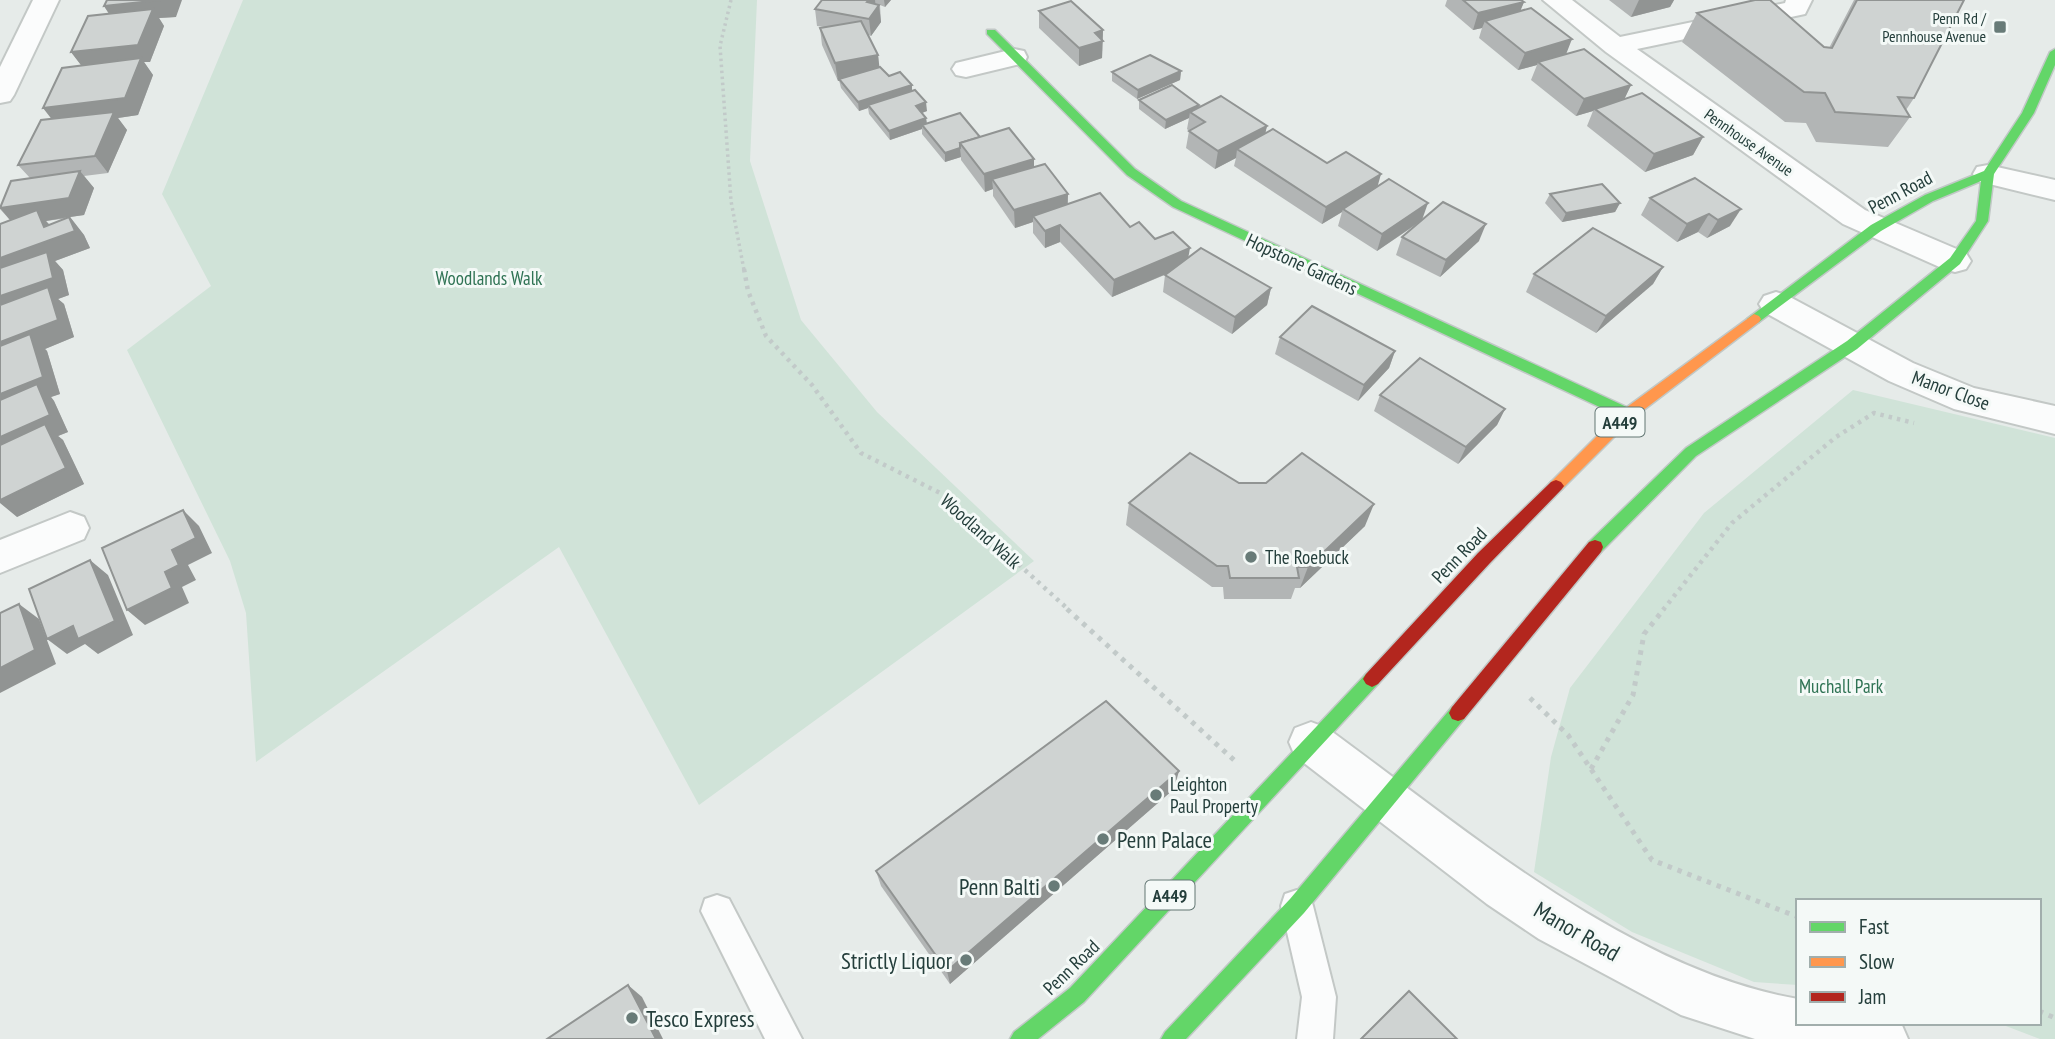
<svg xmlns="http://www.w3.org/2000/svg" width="2055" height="1039" viewBox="0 0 2055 1039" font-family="'PT Sans Narrow',sans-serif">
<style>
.green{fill:#d0e3d8}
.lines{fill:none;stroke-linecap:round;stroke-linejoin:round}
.lane-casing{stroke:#c3c8c6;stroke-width:4}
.street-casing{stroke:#c3c8c6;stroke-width:4}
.fast-casing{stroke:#c1c8c6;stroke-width:3}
.slow-casing{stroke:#c1c8c6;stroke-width:3}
.jam-casing{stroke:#c1c8c6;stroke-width:3}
.path-far2{stroke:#c2cac9;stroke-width:3.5;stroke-dasharray:2.5 3.5;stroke-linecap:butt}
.path-far1{stroke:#c2cac9;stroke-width:4.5;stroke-dasharray:3.5 5;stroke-linecap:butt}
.path{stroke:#c2cac9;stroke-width:5;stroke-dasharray:4.5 6;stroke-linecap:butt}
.lane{fill:#fbfcfc;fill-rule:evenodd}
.street{fill:#fbfcfc;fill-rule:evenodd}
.fast{fill:#63d668;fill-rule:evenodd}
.slow{fill:#ff974d;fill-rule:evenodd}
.jam{fill:#b3261e;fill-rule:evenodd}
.wall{fill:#b2b5b5;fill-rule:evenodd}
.shaded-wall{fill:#919493;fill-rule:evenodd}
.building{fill:#cfd3d2;stroke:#919493;stroke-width:2}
.poi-dot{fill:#687b78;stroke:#f4f9f7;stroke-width:2.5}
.labels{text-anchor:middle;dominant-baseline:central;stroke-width:6;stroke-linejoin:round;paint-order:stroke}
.far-poi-label{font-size:16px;fill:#243e3b;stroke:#f4f9f7;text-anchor:end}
.far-street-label{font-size:16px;fill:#243e3b;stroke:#f4f9f7}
.shield{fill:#f4f9f7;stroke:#627673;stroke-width:2}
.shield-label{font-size:18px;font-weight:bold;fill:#243e3b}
.street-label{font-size:19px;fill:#243e3b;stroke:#f4f9f7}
.park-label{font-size:19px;fill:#2f7354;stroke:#f4f9f7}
.poi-label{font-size:19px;fill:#243e3b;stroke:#f4f9f7;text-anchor:start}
.near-poi-label{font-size:23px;fill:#243e3b;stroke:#f4f9f7;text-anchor:start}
.near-street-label{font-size:23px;fill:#243e3b;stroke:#f4f9f7}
</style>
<rect width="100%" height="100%" fill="#e6ebe9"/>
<g class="green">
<path d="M243,0H757L750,161L801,320L877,412L1034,561L699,805L559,547L256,762L246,613L230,561L127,350L211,286L162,194Z"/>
<path d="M1853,390L2055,438V1039H2040L1998,1023H2039V901H1798V985L1754,982L1632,932L1534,872L1551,757L1570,688L1704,513Z"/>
</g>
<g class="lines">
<defs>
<g id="lane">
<path d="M1297,890L1309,894L1313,906L1336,997L1333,1039H1297L1302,997L1281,906L1285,894Z"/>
<path d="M717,895L729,899L802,1039H765L701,911L705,899Z"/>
</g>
<g id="street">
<path d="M33,0H59L14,95L10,101L0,103V67Z"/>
<path d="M1543,0H1572L1620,37L1785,3L1786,0H1812L1805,14L1637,49L1865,210L1966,253L1971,261L1966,269L1955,272L1944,269L1843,224L1606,52Z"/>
<path d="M1014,49L1024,51L1027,57L1024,63L966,77L956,75L952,69L956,63Z"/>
<path d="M1988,165L2055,180V200L1977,181L1973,174L1977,167Z"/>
<path d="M1776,292L1788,296L1913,363L1974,388L2055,406V434L1954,409L1889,381L1764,312L1759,304L1764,296Z"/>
<path d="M70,512L84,517L89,528L84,539L0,573V540Z"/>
<path d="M1311,722L1327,728C1463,827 1628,970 1798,999V1023H1901L1908,1039H1755L1681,1015L1539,939L1487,904L1295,756L1289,742L1295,728Z"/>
</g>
<g id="fast">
<path d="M987,30H995L1135,169L1181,201L1633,410L1635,414L1633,418H1623L1173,207L1127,175L987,34Z"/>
<path d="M2055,49V65L2034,113L1994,174L1988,221L1960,264L1857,349L1696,456L1601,552H1589L1587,547L1589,542L1686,448L1847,341L1950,258L1976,221L1981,181L1933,201L1881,231L1759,322L1754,324L1747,319L1871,225L1925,195L1984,171L2022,113L2050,52Z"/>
<path d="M1372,671L1378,674L1381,679L1378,684L1084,1002L1038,1039H1010L1014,1032L1070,988L1366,674Z"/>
<path d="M1458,705L1464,707L1467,713L1464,719L1304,913L1186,1039H1161L1165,1032L1290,899L1452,707Z"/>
</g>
<path id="slow" d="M1754,314L1759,316L1761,319L1759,322L1633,418L1561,490H1551L1548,486L1551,482L1623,410Z"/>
<g id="jam">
<path d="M1556,480L1561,482L1564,486L1561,490L1490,563L1378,684L1372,687L1366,684L1363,679L1366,674L1478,553L1551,482Z"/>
<path d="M1595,540L1601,542L1603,547L1601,552L1464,719L1458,721L1452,719L1449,713L1452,707L1589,542Z"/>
</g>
</defs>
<use href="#lane" class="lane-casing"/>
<use href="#street" class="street-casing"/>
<use href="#fast" class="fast-casing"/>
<use href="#slow" class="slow-casing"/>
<use href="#jam" class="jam-casing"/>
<path class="path-far2" d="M731,0L720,46L731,201L744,270"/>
<g class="path-far1">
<path d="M744,269L748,291L766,336L812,385L861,453L940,493L1069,610"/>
<path d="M1663,610L1732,523L1836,437L1874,413L1914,423"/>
</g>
<g class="path">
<path d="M1067,609L1234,760"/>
<path d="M1530,698L1568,735L1652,860L1798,917"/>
<path d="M1591,769L1633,695L1644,634L1664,609"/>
<path d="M2039,1011L2055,1018"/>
</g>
<use href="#lane" class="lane"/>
<use href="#street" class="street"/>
<use href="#fast" class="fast"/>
<use href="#slow" class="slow"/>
<use href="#jam" class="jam"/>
</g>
<g class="wall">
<path d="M822,0H891L885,7L880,5L881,22L871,36L868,35L878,55L879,67L889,76L912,85V90L927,111L922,113L926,118L927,123L980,137L1034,167L1068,194V204L1130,227L1155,239L1188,258L1271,288L1267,305L1232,334L1163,292L1165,275L1167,274L1112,297L1060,242L1045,248L1033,233V222L1015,228L993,196V189L985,192L961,160V157L945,162L922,134V129L890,140L869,114L868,108L859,111L841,88L839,80L838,81L822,45L820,28L824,27L817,26L815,9Z"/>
<path d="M1447,0H1521L1524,2L1520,11L1566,54L1631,85L1624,99L1703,137L1693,155L1645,172L1587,126L1593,111L1576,116L1531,80L1537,65L1518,70L1479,38L1482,28L1473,30L1445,6Z"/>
<path d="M1609,0H1674L1670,7L1631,17Z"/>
<path d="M1854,0H1964L1914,98L1906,110L1910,117L1888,147L1816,142L1806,123L1785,122L1682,42L1697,13L1824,47L1829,48Z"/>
<path d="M104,6L176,17L159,18L164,26L150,62H144L153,75L138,115L118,118L127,130L108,173L84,176L94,188L84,215L70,217L84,235L90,248L55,261L63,270L69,295L58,299L64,304L74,337L45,349L47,351L60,394L51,397L54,401L68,432L58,436L63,440L84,484L17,517L10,220L0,209L30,178L18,165L52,119L81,65L71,52L109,14ZM69,218L50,225L46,221Z"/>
<path d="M1039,11L1103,30L1102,58L1079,66L1039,28Z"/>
<path d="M1181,71L1180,80L1137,99L1112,81V72Z"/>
<path d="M1139,100L1199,108L1267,126L1265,133L1377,187L1422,220L1479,241L1440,277L1396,255L1402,237L1420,222L1377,251L1338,226L1342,212L1322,224L1234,166L1236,158L1215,169L1186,148L1189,131L1187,129L1189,118L1165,129L1139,109Z"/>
<path d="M1695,178L1730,226L1707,238L1698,232L1677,242L1641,215L1650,198Z"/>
<path d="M1550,194L1620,203L1615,212L1562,222L1545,203Z"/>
<path d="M1663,267L1653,284L1596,333L1526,292L1534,274Z"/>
<path d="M1280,337L1395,351L1389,368L1358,401L1275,354Z"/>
<path d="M1380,395L1505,409L1497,425L1458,464L1374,411Z"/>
<path d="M1239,483L1365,526L1300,588H1295L1291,599H1224L1223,587H1212L1126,525L1129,503Z"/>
<path d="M1174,789L950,984L881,886L876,871Z"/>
<path d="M1409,991L1457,1039H1360L1396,1003Z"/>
</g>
<g class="shaded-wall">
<path d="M161,0H182L176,17L159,18L164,26L150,62H144L153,75L138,115L118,118L127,130L108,173L95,156L57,126L43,108L84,69L71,52L116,24L104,6Z"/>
<path d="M869,0H875L876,9L879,5L881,22L871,36L867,2Z"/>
<path d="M884,0H891L885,7Z"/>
<path d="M1639,0H1674L1670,7L1631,17Z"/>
<path d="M1524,2L1517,19L1485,21L1482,28L1473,30L1478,13Z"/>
<path d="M1103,30L1102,58L1079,66V48L1095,33Z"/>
<path d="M1572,39L1565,57L1538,62L1537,65L1518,70L1525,53Z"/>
<path d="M878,55L880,72L838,81L835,63Z"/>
<path d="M1181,71L1180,80L1137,99L1138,90Z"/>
<path d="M912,85V94L868,105V108L859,111L858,102Z"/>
<path d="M1631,85L1623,102L1595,109L1593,111L1576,116L1584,99Z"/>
<path d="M926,102L927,111L916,115V106Z"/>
<path d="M1199,105L1198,114L1190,112L1189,118L1165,129L1166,120Z"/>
<path d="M926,118L927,127L922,125V129L890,140L889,131Z"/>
<path d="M1267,126L1263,143L1237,149L1236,158L1215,169L1218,151Z"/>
<path d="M1703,137L1693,155L1645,172L1654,154Z"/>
<path d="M960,148L961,157L945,162V153Z"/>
<path d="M1034,159V176L992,179L993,189L985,192L984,174Z"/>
<path d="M80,171L94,188L84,215L70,217L84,235L90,248L55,261L63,270L69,295L58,299L64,304L74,337L45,349L47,351L60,394L51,397L54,401L68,432L58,436L63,440L84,484L17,517L0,503V258L44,227L15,226L0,208ZM69,217L52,228L46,221Z"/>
<path d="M1381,174L1376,192L1343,209L1342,212L1322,224L1326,207Z"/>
<path d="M1068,194L1067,212L1033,216V222L1015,228L1014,210Z"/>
<path d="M1428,203L1422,220L1377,251L1382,234Z"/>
<path d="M1620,203L1615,212L1562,222L1566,213Z"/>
<path d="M1741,209L1730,226L1707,238L1718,220Z"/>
<path d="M1709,214L1698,232L1677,242L1687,224Z"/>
<path d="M1486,224L1479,241L1440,277L1446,260Z"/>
<path d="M1060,225V242L1045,248V231Z"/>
<path d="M1190,248L1187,265L1112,297L1114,280Z"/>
<path d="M1663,267L1653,284L1596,333L1606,316Z"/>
<path d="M1271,288L1267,305L1232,334L1235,317Z"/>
<path d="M1395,351L1389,368L1358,401L1364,385Z"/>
<path d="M1505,409L1497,425L1458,464L1466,447Z"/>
<path d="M1374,504L1365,526L1300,588L1308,567Z"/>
<path d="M183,510L199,526L212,553L188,565L196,580L182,587L189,603L145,625L127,610L165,572Z"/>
<path d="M90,560L108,575L133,635L98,654L85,644L67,654L47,639Z"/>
<path d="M19,604L39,619L56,664L0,693V668Z"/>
<path d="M1179,771L1174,789L950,984L947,971Z"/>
<path d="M628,985L642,997L663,1039H656Z"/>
</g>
<g class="building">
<path d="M107,0H161L104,6Z"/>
<path d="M822,0H869L867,2L879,5L869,19L815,9Z"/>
<path d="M1463,0H1521L1524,2L1478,13Z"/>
<path d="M1755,0H1770L1824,47L1832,48L1857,0H1964L1914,98L1898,97L1910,117L1835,112L1825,93L1804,92L1697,13Z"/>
<path d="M1071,1L1103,30L1095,33L1103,41L1079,48L1039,11Z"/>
<path d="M1531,8L1572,39L1525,53L1485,21Z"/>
<path d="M153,9L138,45L71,52L88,16Z"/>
<path d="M861,21L878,55L835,63L820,28Z"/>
<path d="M1584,49L1631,85L1584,99L1538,62Z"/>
<path d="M1150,55L1181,71L1138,90L1112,72Z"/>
<path d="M141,58L125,98L43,108L62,68Z"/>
<path d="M880,67L889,76L900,72L912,85L858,102L839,79Z"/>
<path d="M1172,85L1199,105L1166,120L1139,100Z"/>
<path d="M915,90L926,102L916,106L926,118L889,131L868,105Z"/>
<path d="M1642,93L1703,137L1654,154L1595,109Z"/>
<path d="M1221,96L1267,126L1218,151L1189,131L1205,122L1190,112Z"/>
<path d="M114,112L95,156L18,165L41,120Z"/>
<path d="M960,113L980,137L960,143V148L945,153L922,125Z"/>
<path d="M1009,128L1034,159L984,174L960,143Z"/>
<path d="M1273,129L1327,163L1346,152L1381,174L1326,207L1237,149Z"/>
<path d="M1045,164L1068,194L1014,210L992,179Z"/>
<path d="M80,171L69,198L0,208L11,181Z"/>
<path d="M1695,178L1741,209L1718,220L1709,214L1687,224L1650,198Z"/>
<path d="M1389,179L1428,203L1382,234L1343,209Z"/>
<path d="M1602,184L1620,203L1566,213L1550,194Z"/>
<path d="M1100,193L1130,227L1139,222L1155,239L1173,232L1190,248L1114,280L1060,225L1045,231L1033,216Z"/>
<path d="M1443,202L1486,224L1446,260L1402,237Z"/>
<path d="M37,210L44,227L69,217L75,231L0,258V224Z"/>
<path d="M1593,228L1663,267L1606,316L1534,274Z"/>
<path d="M1201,248L1271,288L1235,317L1165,275Z"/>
<path d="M47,252L53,278L0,296V268Z"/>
<path d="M48,287L58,320L0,342V305Z"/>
<path d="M1312,306L1395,351L1364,385L1280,337Z"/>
<path d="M30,334L43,377L0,394V346Z"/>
<path d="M1420,358L1505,409L1466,447L1380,395Z"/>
<path d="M37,384L50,415L0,437V400Z"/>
<path d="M45,424L66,468L0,500V445Z"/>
<path d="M1190,453L1239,483H1266L1302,453L1374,504L1308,567H1297L1299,578H1230L1228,566H1217L1129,503Z"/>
<path d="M183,510L196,538L172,550L179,565L165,572L172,588L127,610L102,548Z"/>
<path d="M90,560L115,621L78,639L73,626L47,639L29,589Z"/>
<path d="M19,604L35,650L0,668V613Z"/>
<path d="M1106,701L1179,771L947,971L876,871Z"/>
<path d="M628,985L656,1039H547Z"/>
<path d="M1409,991L1457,1039H1361Z"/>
</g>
<g class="poi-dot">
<rect x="1993" y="20" width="14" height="14" rx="3.5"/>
<circle cx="1251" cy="557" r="7"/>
<circle cx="1156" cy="795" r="7"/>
<circle cx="1103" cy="839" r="7"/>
<circle cx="1054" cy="886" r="7"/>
<circle cx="966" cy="960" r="7"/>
<circle cx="632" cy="1018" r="7"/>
</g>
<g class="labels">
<g class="far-poi-label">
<text x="1986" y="18">Penn Rd /<tspan x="1986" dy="18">Pennhouse Avenue</tspan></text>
</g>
<g class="far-street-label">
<text transform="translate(1749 142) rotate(35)">Pennhouse Avenue</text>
</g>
<g class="shield">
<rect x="1595.5" y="407.5" width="49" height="29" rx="5"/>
<rect x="1145.5" y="880.5" width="49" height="29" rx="5"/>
</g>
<g class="shield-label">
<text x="1620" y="422">A449</text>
<text x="1170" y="895">A449</text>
</g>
<g class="street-label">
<text transform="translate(1900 192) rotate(-28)">Penn Road</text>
<text transform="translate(1302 264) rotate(25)">Hopstone Gardens</text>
<text transform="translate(1951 390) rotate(20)">Manor Close</text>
<text transform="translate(981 531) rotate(42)">Woodland Walk</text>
<text transform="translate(1459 555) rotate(-46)">Penn Road</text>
<text transform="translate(1071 967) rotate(-44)">Penn Road</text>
</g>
<g class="park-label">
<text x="489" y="278">Woodlands Walk</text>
<text x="1841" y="686">Muchall Park</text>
</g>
<g class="poi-label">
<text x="1265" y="557">The Roebuck</text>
<text x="1170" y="784">Leighton<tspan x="1170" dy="22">Paul Property</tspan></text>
</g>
<g class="near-poi-label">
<text x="1117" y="839">Penn Palace</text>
<text x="1040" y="886" text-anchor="end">Penn Balti</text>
<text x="952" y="960" text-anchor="end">Strictly Liquor</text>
<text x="646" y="1018">Tesco Express</text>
</g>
<g class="near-street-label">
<text transform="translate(1577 931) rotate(30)">Manor Road</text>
</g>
</g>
<rect x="1796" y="899" width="245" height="126" fill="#f4f9f7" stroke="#a1aeac" stroke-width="2"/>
<rect x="1810" y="922" width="35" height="10" fill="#63d668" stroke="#a1aeac" stroke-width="2"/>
<text x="1859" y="934" font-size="21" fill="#243e3b">Fast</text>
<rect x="1810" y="957" width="35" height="10" fill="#ff974d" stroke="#a1aeac" stroke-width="2"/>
<text x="1859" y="969" font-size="21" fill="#243e3b">Slow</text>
<rect x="1810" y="992" width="35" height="10" fill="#b3261e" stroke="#a1aeac" stroke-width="2"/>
<text x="1859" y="1004" font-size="21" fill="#243e3b">Jam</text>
</svg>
